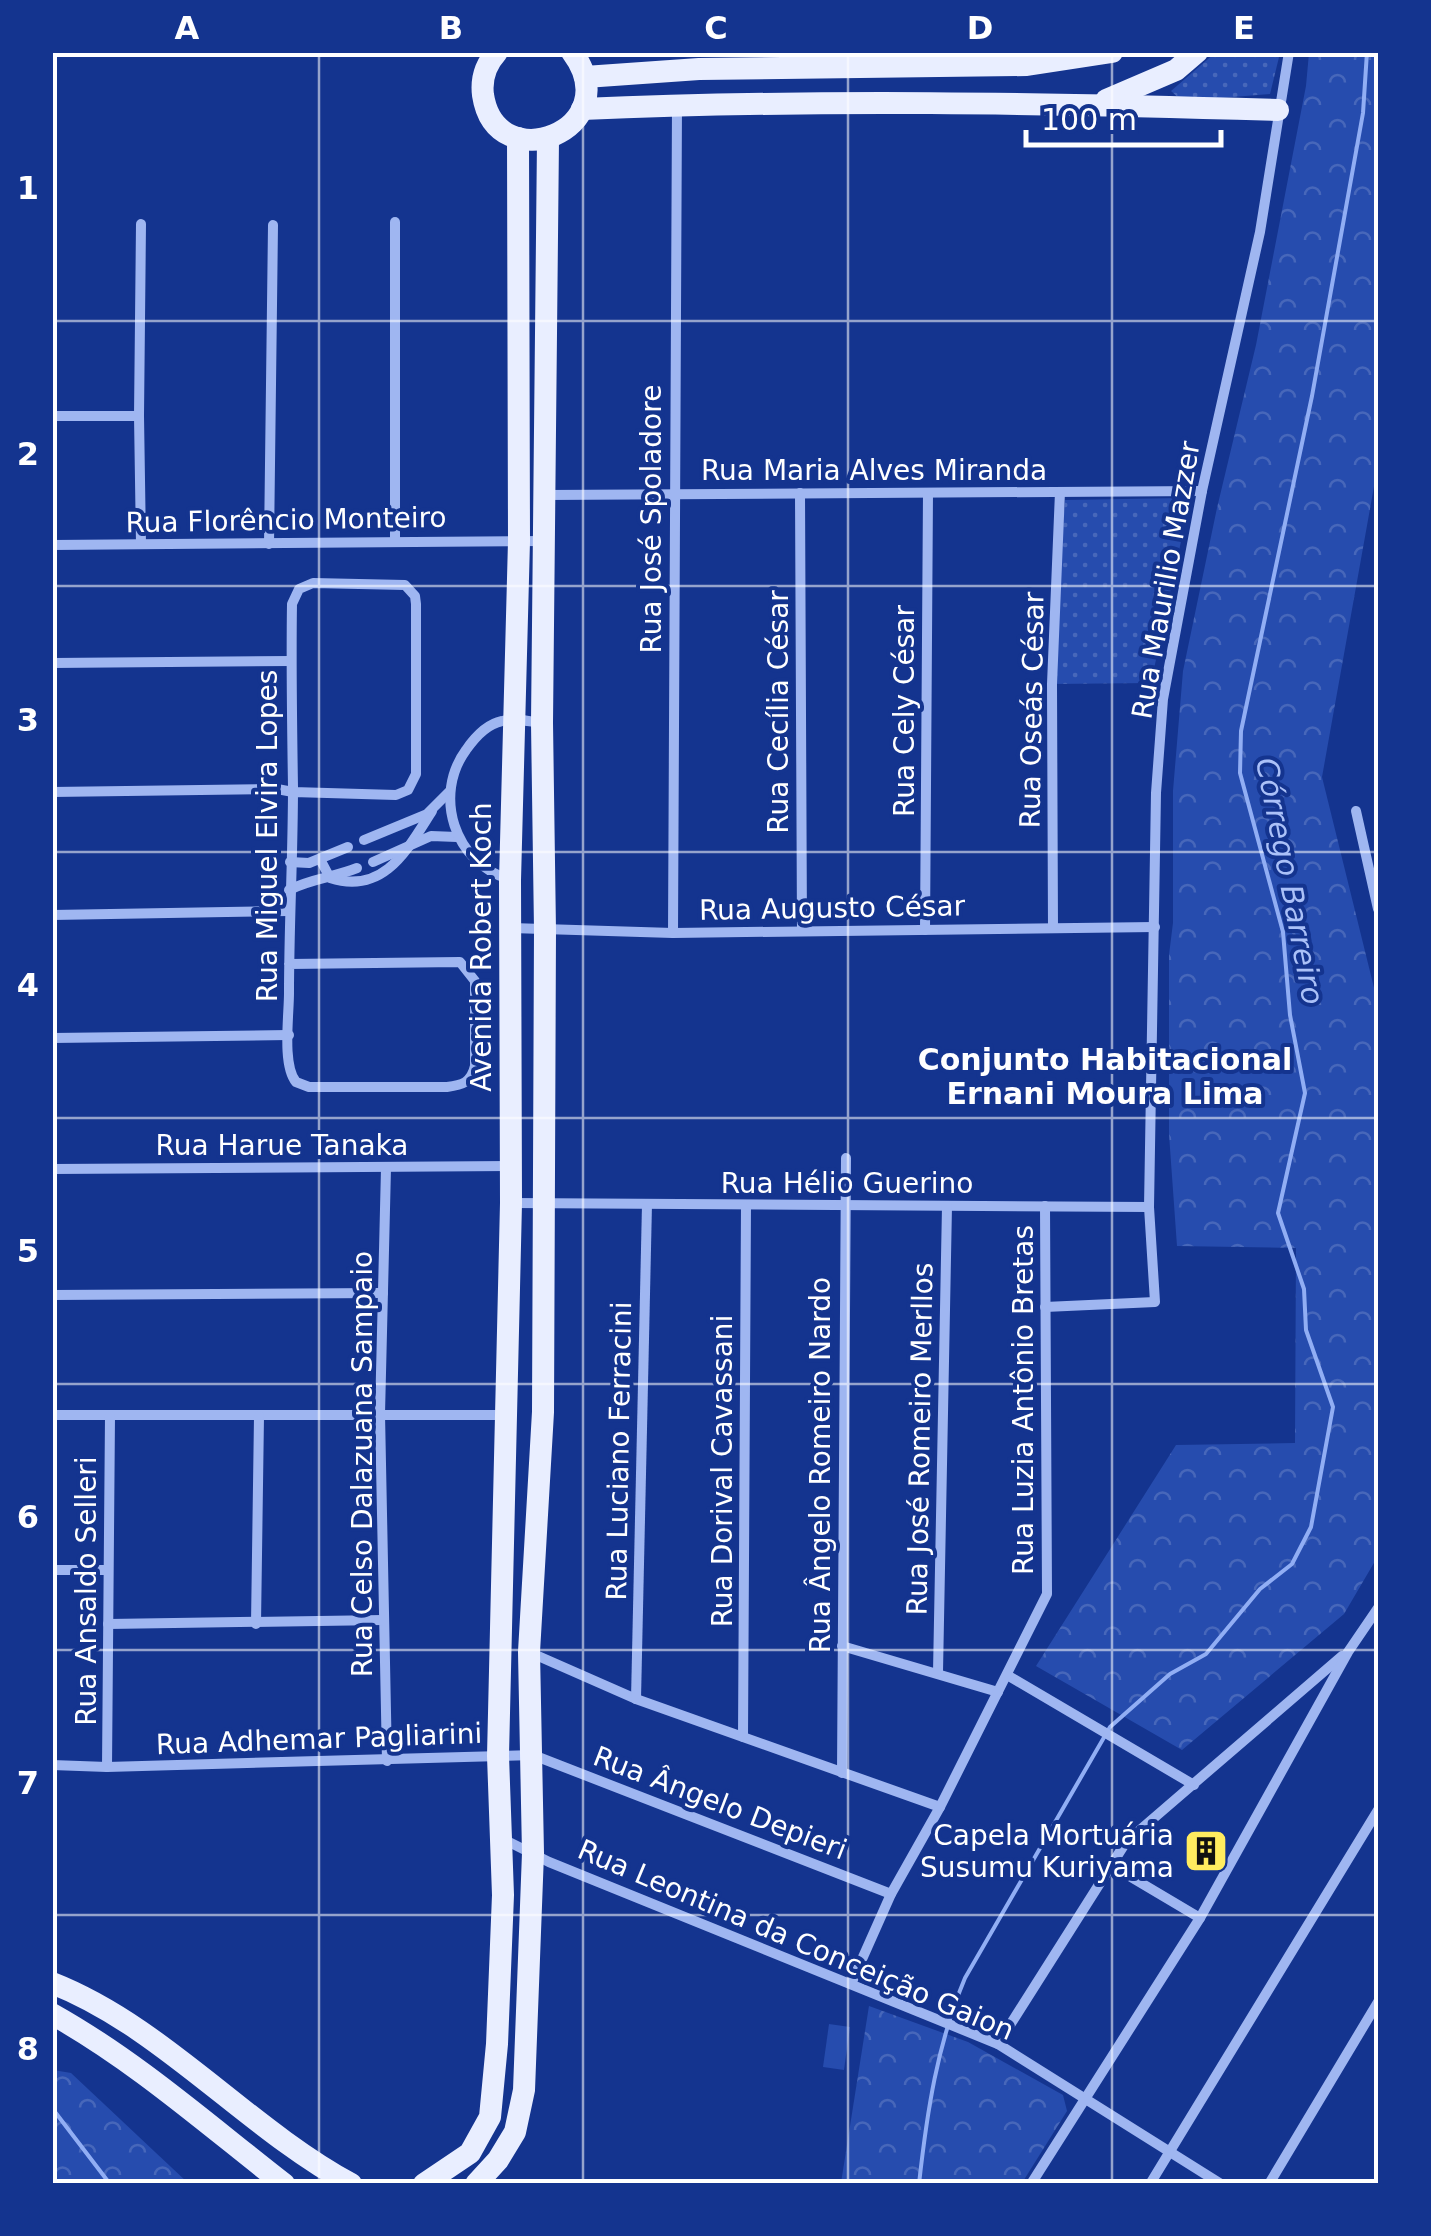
<svg xmlns="http://www.w3.org/2000/svg" width="1431" height="2236" viewBox="0 0 1431 2236" font-family="'DejaVu Sans',sans-serif">
<style>
.green{fill:url(#green-dots)}
.forest{fill:url(#forest-crowns)}
.pitch{fill:#264cae}
.lines{fill:none;stroke-linecap:round;stroke-linejoin:round}
.stream{stroke:#91aef4;stroke-width:4}
.minor{stroke:#9fb6f1;stroke-width:10}
.primary{stroke:#e9eeff;stroke-width:22}
.grid{fill:none;stroke:#fff;stroke-width:2.5;stroke-opacity:0.55}
.labels{text-anchor:middle;dominant-baseline:central;stroke-width:8;stroke-linejoin:round;paint-order:stroke}
.street-label{font-size:28px;fill:#fff;stroke:#14348f}
.poi-label{font-size:28px;fill:#fff;stroke:#14348f;text-anchor:end}
.water-label{font-size:30px;font-style:italic;fill:#abc1f8;stroke:#14348f}
.neighbourhood-label{font-size:30px;font-weight:bold;fill:#fff;stroke:#14348f}
.neatline{fill:none;stroke:#fff;stroke-width:4}
.grid-label{font-size:32px;text-anchor:middle;font-weight:bold;fill:#fff}
</style>
<defs>
<pattern id="green-dots" width="8" height="8" patternUnits="userSpaceOnUse" patternTransform="scale(2.5)"><rect width="8" height="8" fill="#264cae"/><path d="M2 2h.1M6 6h.1" fill="none" stroke="#4767ba" stroke-width="1.8" stroke-linecap="round"/></pattern>
<pattern id="forest-crowns" width="20" height="18" patternUnits="userSpaceOnUse" patternTransform="scale(2.5)"><rect width="20" height="18" fill="#264cae"/><path d="M2 6a3 3 0 1 1 6 0M12 15a3 3 0 1 1 6 0" fill="none" stroke="#4767ba"/></pattern>
</defs>
<rect width="100%" height="100%" fill="#14348f"/>
<g class="green">
<path d="M1215,53H1280L1270,94L1182,101L1171,91Z"/>
<path d="M1183,498L1187,513L1151,683L1052,684L1065,500Z"/>
</g>
<g class="forest">
<path d="M1309,53H1378V464L1322,777L1378,1004V1556L1344,1614L1182,1750L1036,1666L1176,1445L1295,1443L1296,1248L1177,1246L1169,1134V955L1173,923V791L1183,671L1217,508L1256,345L1306,86Z"/>
<path d="M869,2006L968,2042L1063,2095L1067,2111L1022,2183H841Z"/>
<path d="M53,2070L71,2073L188,2183H61L53,2174Z"/>
</g>
<path class="pitch" d="M829,2024L850,2027L844,2070L823,2067Z"/>
<g class="lines">
<g class="stream">
<path d="M52,2108L110,2184"/>
<path d="M919,2184C927,2112 937,2045 965,1978L1110,1727L1170,1674L1206,1654L1260,1589L1292,1564L1311,1527L1333,1407L1306,1330L1304,1289L1278,1213L1305,1093L1290,1015L1283,932L1240,773L1241,731L1312,396L1363,113L1367,52"/>
</g>
<g class="minor">
<path d="M141,224L139,416L141,544"/>
<path d="M52,416H139"/>
<path d="M800,493L802,931"/>
<path d="M546,495L1202,491"/>
<path d="M395,542V222"/>
<path d="M269,544L273,225"/>
<path d="M52,545L546,541"/>
<path d="M52,663L291,661"/>
<path d="M52,792L277,789L293,792L396,795L408,790L416,774V604L415,596L405,585L313,583L299,589L292,604C291,665 292,726 293,787C293,856 289,924 289,993C289,1016 282,1065 296,1082L309,1087H447C462,1085 471,1083 475,1066V981L460,962L289,964"/>
<path d="M1356,811L1378,909"/>
<path d="M364,840L427,814L449,792"/>
<path d="M320,859L330,878C384,895 407,850 432,811"/>
<path d="M290,862L309,863L348,847"/>
<path d="M373,862L431,836L457,837"/>
<path d="M509,879C454,863 433,795 466,750C475,737 487,724 502,721C515,718 530,721 542,723"/>
<path d="M289,890C310,879 335,877 357,868"/>
<path d="M52,915L289,911"/>
<path d="M511,928L673,933L1155,927"/>
<path d="M1053,928L1052,684L1060,492"/>
<path d="M925,930L928,493"/>
<path d="M673,933L677,105"/>
<path d="M52,1038L289,1035"/>
<path d="M386,1168L380,1414L387,1761"/>
<path d="M52,1169L510,1166"/>
<path d="M511,1203L1149,1207"/>
<path d="M52,1295L383,1293"/>
<path d="M1045,1307L1155,1302L1149,1207L1156,793L1163,699L1202,491L1260,232L1289,52"/>
<path d="M52,1415H505"/>
<path d="M52,1570H108"/>
<path d="M108,1624L383,1620"/>
<path d="M256,1624L259,1416"/>
<path d="M842,1646L998,1692"/>
<path d="M529,1652L636,1699L940,1807"/>
<path d="M938,1672L947,1206"/>
<path d="M1007,1675L1194,1785"/>
<path d="M636,1699L647,1204"/>
<path d="M743,1737L746,1205"/>
<path d="M52,1765L107,1767L533,1755L891,1894"/>
<path d="M107,1767L110,1416"/>
<path d="M842,1773L846,1158"/>
<path d="M503,1839L549,1862L998,2044L1221,2184"/>
<path d="M1109,1864L1200,1918"/>
<path d="M851,1984L891,1894L940,1807L1047,1594L1045,1206"/>
<path d="M998,2044L1126,1842L1342,1656"/>
<path d="M1031,2184L1200,1918L1348,1652L1378,1608"/>
<path d="M1150,2184L1378,1810"/>
<path d="M1269,2184L1378,2002"/>
</g>
<g class="primary">
<path d="M497,52C486,64 481,79 483,95C496,181 630,130 572,52"/>
<path d="M585,77L699,69L1027,65L1112,52"/>
<path d="M1106,100L1176,70L1197,52"/>
<path d="M582,109C814,99 1047,103 1278,110"/>
<path d="M52,1983C162,2026 247,2128 351,2184"/>
<path d="M52,2014C136,2061 208,2125 284,2184"/>
<path d="M424,2184L470,2153L490,2117L497,2044L503,1895L498,1756L511,1203L510,880L519,541L518,138"/>
<path d="M476,2184L498,2160L515,2132L524,2090L533,1853L529,1652L543,1412L545,930L542,723L548,139"/>
</g>
</g>
<path class="grid" d="M319,52V2184M583,52V2184M848,52V2184M1112,52V2184M52,321H1378M52,586H1378M52,852H1378M52,1118H1378M52,1384H1378M52,1650H1378M52,1915H1378"/>
<defs>
<symbol id="building-square" viewBox="-11 -11 22 22"><rect x="-9" y="-9" width="18" height="18" rx="4" fill="#ffec5f" stroke="#14348f"/><path d="M-4-6H4V6H1V3H-1V6H-4ZM-2.5-4.3h1.7v1.8h-1.7ZM.8-4.3h1.7v1.8H.8ZM-2.5-1h1.7V.8h-1.7ZM.8-1h1.7V.8H.8Z" fill="#111"/></symbol>
</defs>
<g fill-rule="evenodd">
<use href="#building-square" x="1181" y="1826" width="50" height="50"/>
</g>
<g class="labels">
<g class="street-label">
<text x="874" y="470">Rua Maria Alves Miranda</text>
<text transform="translate(651 519) rotate(-90)">Rua José Spoladore</text>
<text transform="translate(286 520) rotate(-1)">Rua Florêncio Monteiro</text>
<text transform="translate(1166 580) rotate(-80)">Rua Maurilio Mazzer</text>
<text transform="translate(1032 710) rotate(-89)">Rua Oseás César</text>
<text transform="translate(904 711) rotate(-90)">Rua Cely César</text>
<text transform="translate(778 712) rotate(-90)">Rua Cecília César</text>
<text transform="translate(267 836) rotate(-90)">Rua Miguel Elvira Lopes</text>
<text transform="translate(832 908) rotate(-1)">Rua Augusto César</text>
<text transform="translate(481 947) rotate(-90)">Avenida Robert Koch</text>
<text x="282" y="1145">Rua Harue Tanaka</text>
<text x="847" y="1183">Rua Hélio Guerino</text>
<text transform="translate(1023 1400) rotate(-90)">Rua Luzia Antônio Bretas</text>
<text transform="translate(920 1439) rotate(-89)">Rua José Romeiro Merllos</text>
<text transform="translate(619 1451) rotate(-89)">Rua Luciano Ferracini</text>
<text transform="translate(362 1464) rotate(-90)">Rua Celso Dalazuana Sampaio</text>
<text transform="translate(820 1465) rotate(-90)">Rua Ângelo Romeiro Nardo</text>
<text transform="translate(722 1471) rotate(-90)">Rua Dorival Cavassani</text>
<text transform="translate(86 1591) rotate(-90)">Rua Ansaldo Selleri</text>
<text transform="translate(319 1739) rotate(-2)">Rua Adhemar Pagliarini</text>
<text transform="translate(720 1803) rotate(21)">Rua Ângelo Depieri</text>
<text transform="translate(796 1940) rotate(23)">Rua Leontina da Conceição Gaion</text>
</g>
<g class="poi-label">
<text x="1174" y="1835">Capela Mortuária<tspan x="1174" dy="32">Susumu Kuriyama</tspan></text>
</g>
<g class="water-label">
<text transform="translate(1290 881) rotate(79)">Córrego Barreiro</text>
</g>
<g class="neighbourhood-label">
<text x="1105" y="1059">Conjunto Habitacional<tspan x="1105" dy="34">Ernani Moura Lima</tspan></text>
</g>
</g>
<rect width="1431" height="2236" fill="none" stroke="#14348f" stroke-width="110"/>
<path d="M1026 130v15h195v-15" fill="none" stroke="#ffffff" stroke-width="5"/>
<text x="1041" y="130" font-size="30" fill="#ffffff" stroke="#14348f" stroke-width="8" paint-order="stroke">100 m</text>
<rect x="55" y="55" width="1321" height="2126" class="neatline"/>
<g class="grid-label">
<text x="187" y="39">A</text>
<text x="451" y="39">B</text>
<text x="716" y="39">C</text>
<text x="980" y="39">D</text>
<text x="1244" y="39">E</text>
<text x="28" y="199">1</text>
<text x="28" y="465">2</text>
<text x="28" y="731">3</text>
<text x="28" y="996">4</text>
<text x="28" y="1262">5</text>
<text x="28" y="1528">6</text>
<text x="28" y="1794">7</text>
<text x="28" y="2060">8</text>
</g>
</svg>
